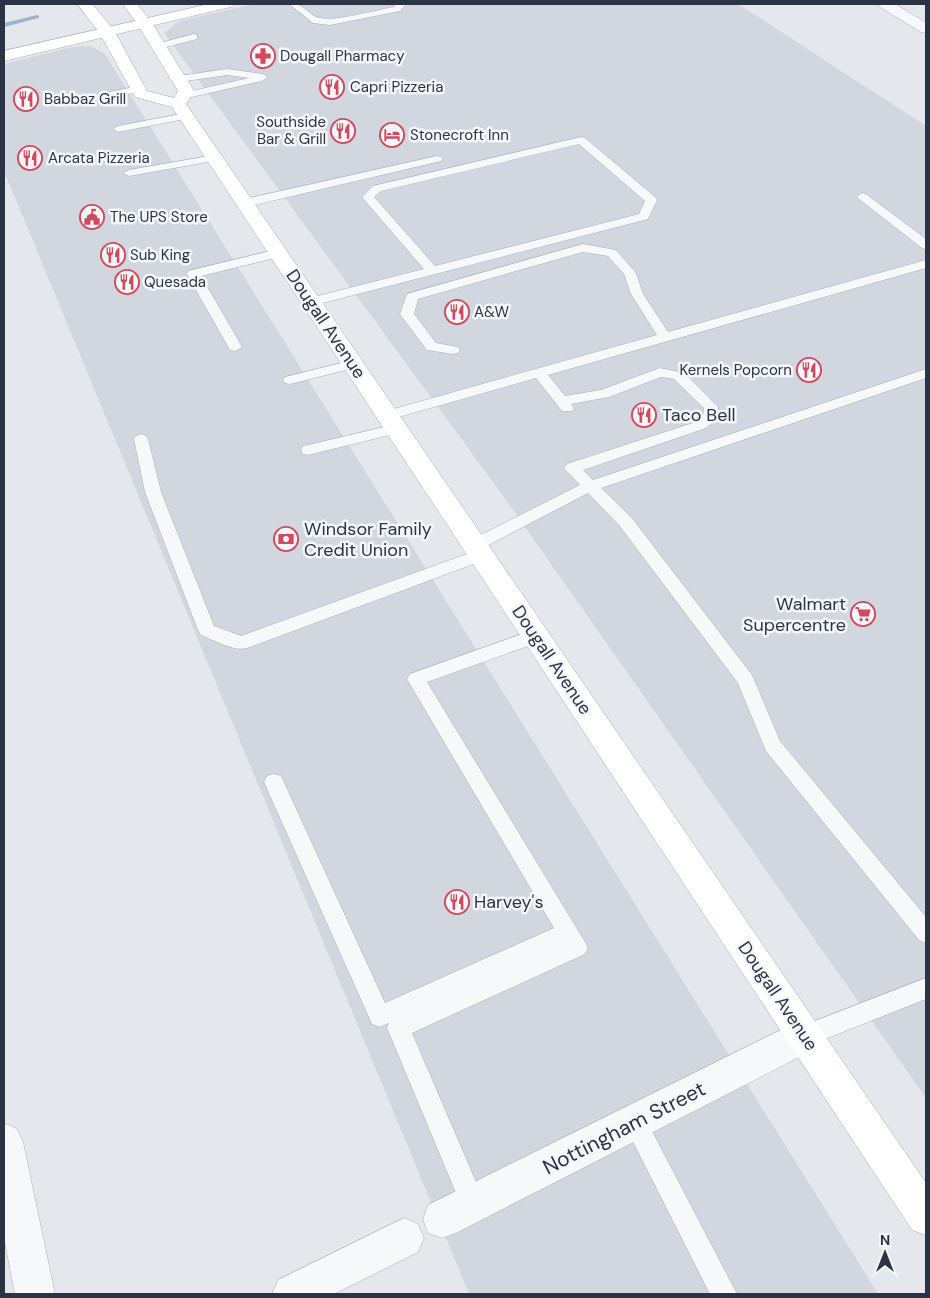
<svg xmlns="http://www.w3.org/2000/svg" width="930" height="1298" viewBox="0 0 930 1298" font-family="'DM Sans',sans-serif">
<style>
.built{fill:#d2d6de}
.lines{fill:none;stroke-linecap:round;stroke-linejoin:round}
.stream{fill:#9fb4cc;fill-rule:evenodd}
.lane-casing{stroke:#a9aeb7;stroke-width:1}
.street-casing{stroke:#a9aeb7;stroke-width:1}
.secondary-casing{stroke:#a9aeb7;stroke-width:1}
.primary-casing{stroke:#a3abb8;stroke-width:1}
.lane{fill:#f7f8fa;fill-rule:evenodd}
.street{fill:#f7f8fa;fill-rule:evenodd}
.secondary{fill:#fff;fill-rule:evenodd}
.primary{fill:#fff;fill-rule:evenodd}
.labels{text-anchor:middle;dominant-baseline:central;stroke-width:5;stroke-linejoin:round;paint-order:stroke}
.far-poi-label{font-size:15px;fill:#2b3445;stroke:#f4f6f9;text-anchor:start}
.street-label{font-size:18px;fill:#2b3445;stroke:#f4f6f9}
.poi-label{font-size:18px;fill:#2b3445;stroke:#f4f6f9;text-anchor:start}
.near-street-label{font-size:21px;fill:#2b3445;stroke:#f4f6f9}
</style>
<rect width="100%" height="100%" fill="#e4e7ec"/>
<g class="built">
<path d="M254,4H738L926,126V1098L504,497L164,33L179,21Z"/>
<path d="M91,46L105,54L878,1294H469L4,171V64L72,47Z"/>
</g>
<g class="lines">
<path class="stream" d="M37,15L39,16V18L4,27V23Z"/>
<defs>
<g id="lane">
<path d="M289,4C306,3 307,15 320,18C334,22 377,10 394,7L396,4H406L400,11L330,25L313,23Z"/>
<path d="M194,34L197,35V39L159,49L154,46L156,44Z"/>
<path d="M227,69L263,74L268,77L262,81L183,99L178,96L179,94L249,78L227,75L179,82L174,79L179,76Z"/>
<path d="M139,86L143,87L144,89L143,91L70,106L65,103L70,100Z"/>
<path d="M186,113L191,116L190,118L118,132L113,129L118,126Z"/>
<path d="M581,137L585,138L655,197L657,200L648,219L311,306L304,302L306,299L424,269L362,197L373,186ZM579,144L645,201L639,214L435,266L374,197L381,191Z"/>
<path d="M215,155L221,158L219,160L129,176L123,173L129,170Z"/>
<path d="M437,156L441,157L443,159L441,161L245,207L239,203L245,199Z"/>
<path d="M863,193L867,195L926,239V249L922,248L859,199L857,197L859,195Z"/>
<path d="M583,244L616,250L636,273L643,294L668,332L926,260V268L548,375L565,396L601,390L660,368L684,373L718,407L717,418L706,428L583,470L593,480L926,369V378L601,488L631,517L752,675L780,741L926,917V943L919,940L766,751L738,683L619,525L588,493L481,549L475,551L469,549L467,545L469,541L580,485L564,468L567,464L696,422L703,416L704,408L674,379L661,377L609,397L571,404L574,408L572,411H562L536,378L388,420L383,418L381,415L383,412L657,335L631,294L624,274L608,256L583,252L418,299L414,314L436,343L458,347L460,350L458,353L453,354L427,350L400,314L407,294Z"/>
<path d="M279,249L285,253L283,256L201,276L242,347L235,351L230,350L187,274L188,271Z"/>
<path d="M353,360L358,361L360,364L358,367L290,384L285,383L283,380L285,377Z"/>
<path d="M397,424L402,426L404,429L402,432L308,455L303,454L301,450L303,446L308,445Z"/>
<path d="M141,434L146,436L148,439L161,492L214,626L241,636L475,551L481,549L487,551L489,555L487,559L247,648C234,652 214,640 201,635L198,630L145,492L134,439L136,436Z"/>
<path d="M536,629L542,631L545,636L542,641L427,682L588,947L585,954L412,1033L485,1203L482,1212L473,1215L464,1212L387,1028L389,1023L380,1027L372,1024L264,782L267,776L274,774L281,776L385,1003L554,928L407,679L410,674Z"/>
<path d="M926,978V999L805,1047L797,1044L794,1036L797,1028Z"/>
<path d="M635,1110L643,1114L737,1294H710L623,1122L627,1114Z"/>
</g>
<g id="street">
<path d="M878,4H895L926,23V33L921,32L880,7Z"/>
<path d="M805,1018L817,1024L823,1036L817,1048L456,1233L442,1238L428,1233L423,1219L428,1205Z"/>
<path d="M4,1123L17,1129L23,1142L55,1294H15L4,1237Z"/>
<path d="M404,1218L418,1224L424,1238L418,1252L334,1294H272L278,1280Z"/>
</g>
<path id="secondary" d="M209,4H233L231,7L226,8L4,61V51Z"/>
<path id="primary" d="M77,4H92L114,30L147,91L174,98L178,91L138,25L123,4H137L152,23L194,91L186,104L926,1183V1235L912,1230L172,107L135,97L99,32Z"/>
</defs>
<use href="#lane" class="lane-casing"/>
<use href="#street" class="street-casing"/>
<use href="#secondary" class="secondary-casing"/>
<use href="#primary" class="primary-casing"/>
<use href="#lane" class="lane"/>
<use href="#street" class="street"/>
<use href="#secondary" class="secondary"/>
<use href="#primary" class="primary"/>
</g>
<defs>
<symbol id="pharmacy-ring" viewBox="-11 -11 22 22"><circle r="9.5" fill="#f4f6f9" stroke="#d1495b" stroke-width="1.5"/><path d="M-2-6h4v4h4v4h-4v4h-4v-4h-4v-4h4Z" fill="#d1495b"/></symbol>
<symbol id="restaurant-ring" viewBox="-11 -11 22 22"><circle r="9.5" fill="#f4f6f9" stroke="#d1495b" stroke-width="1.5"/><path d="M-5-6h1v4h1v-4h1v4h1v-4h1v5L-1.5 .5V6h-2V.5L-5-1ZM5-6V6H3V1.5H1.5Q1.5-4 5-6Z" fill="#d1495b"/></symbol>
<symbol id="hotel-ring" viewBox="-11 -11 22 22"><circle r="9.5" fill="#f4f6f9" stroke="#d1495b" stroke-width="1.5"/><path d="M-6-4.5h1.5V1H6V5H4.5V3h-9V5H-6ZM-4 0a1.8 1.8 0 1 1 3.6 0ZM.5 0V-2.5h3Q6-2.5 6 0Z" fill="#d1495b"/></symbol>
<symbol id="civic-ring" viewBox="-11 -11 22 22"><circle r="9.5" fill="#f4f6f9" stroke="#d1495b" stroke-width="1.5"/><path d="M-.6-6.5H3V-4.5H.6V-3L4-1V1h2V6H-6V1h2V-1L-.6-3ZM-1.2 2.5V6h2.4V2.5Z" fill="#d1495b"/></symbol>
<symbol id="bank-ring" viewBox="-11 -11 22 22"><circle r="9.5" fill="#f4f6f9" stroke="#d1495b" stroke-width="1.5"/><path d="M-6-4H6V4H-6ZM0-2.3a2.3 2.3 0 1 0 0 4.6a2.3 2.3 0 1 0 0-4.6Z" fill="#d1495b"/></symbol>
<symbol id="supermarket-ring" viewBox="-11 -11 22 22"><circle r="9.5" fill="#f4f6f9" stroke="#d1495b" stroke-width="1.5"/><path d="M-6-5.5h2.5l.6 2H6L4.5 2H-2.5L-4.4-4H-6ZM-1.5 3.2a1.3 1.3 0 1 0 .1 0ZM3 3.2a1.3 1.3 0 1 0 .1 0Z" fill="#d1495b"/></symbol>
</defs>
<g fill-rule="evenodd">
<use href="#pharmacy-ring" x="249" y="42" width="28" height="28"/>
<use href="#restaurant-ring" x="318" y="73" width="28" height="28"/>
<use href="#restaurant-ring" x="12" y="85" width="28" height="28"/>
<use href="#restaurant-ring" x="329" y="117" width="28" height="28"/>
<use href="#hotel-ring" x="378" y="121" width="28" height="28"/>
<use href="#restaurant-ring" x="16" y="144" width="28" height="28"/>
<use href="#civic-ring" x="78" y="203" width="28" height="28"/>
<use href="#restaurant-ring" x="99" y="241" width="28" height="28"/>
<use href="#restaurant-ring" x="113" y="268" width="28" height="28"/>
<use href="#restaurant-ring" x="443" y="298" width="28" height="28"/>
<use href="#restaurant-ring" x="795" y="356" width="28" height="28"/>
<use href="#restaurant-ring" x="630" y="401" width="28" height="28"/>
<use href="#bank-ring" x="272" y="525" width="28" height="28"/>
<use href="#supermarket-ring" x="849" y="600" width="28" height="28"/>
<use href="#restaurant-ring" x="443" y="888" width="28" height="28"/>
</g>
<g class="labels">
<g class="far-poi-label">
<text x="280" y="56">Dougall Pharmacy</text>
<text x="350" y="87">Capri Pizzeria</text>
<text x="44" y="99">Babbaz Grill</text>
<text x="326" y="122" text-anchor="end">Southside<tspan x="326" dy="17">Bar &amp; Grill</tspan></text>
<text x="410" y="135">Stonecroft Inn</text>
<text x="48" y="158">Arcata Pizzeria</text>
<text x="110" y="217">The UPS Store</text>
<text x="130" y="255">Sub King</text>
<text x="144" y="282">Quesada</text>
<text x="474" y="312">A&amp;W</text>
<text x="792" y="370" text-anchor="end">Kernels Popcorn</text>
</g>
<g class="street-label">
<text transform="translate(326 324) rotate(56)">Dougall Avenue</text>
<text transform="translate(552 660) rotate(56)">Dougall Avenue</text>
<text transform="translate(778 996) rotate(56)">Dougall Avenue</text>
</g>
<g class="poi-label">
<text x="662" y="415">Taco Bell</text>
<text x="304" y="529">Windsor Family<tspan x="304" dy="21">Credit Union</tspan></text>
<text x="846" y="604" text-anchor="end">Walmart<tspan x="846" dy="21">Supercentre</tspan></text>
<text x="474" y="902">Harvey's</text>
</g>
<g class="near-street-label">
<text transform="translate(624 1128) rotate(-27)">Nottingham Street</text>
</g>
</g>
<rect width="930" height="1298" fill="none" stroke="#2b3445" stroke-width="10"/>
<g transform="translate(885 1253)" stroke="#f4f6f9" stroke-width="4" paint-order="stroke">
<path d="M0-4L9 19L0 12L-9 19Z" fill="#2b3445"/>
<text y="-8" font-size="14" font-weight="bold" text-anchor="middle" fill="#2b3445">N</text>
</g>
</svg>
